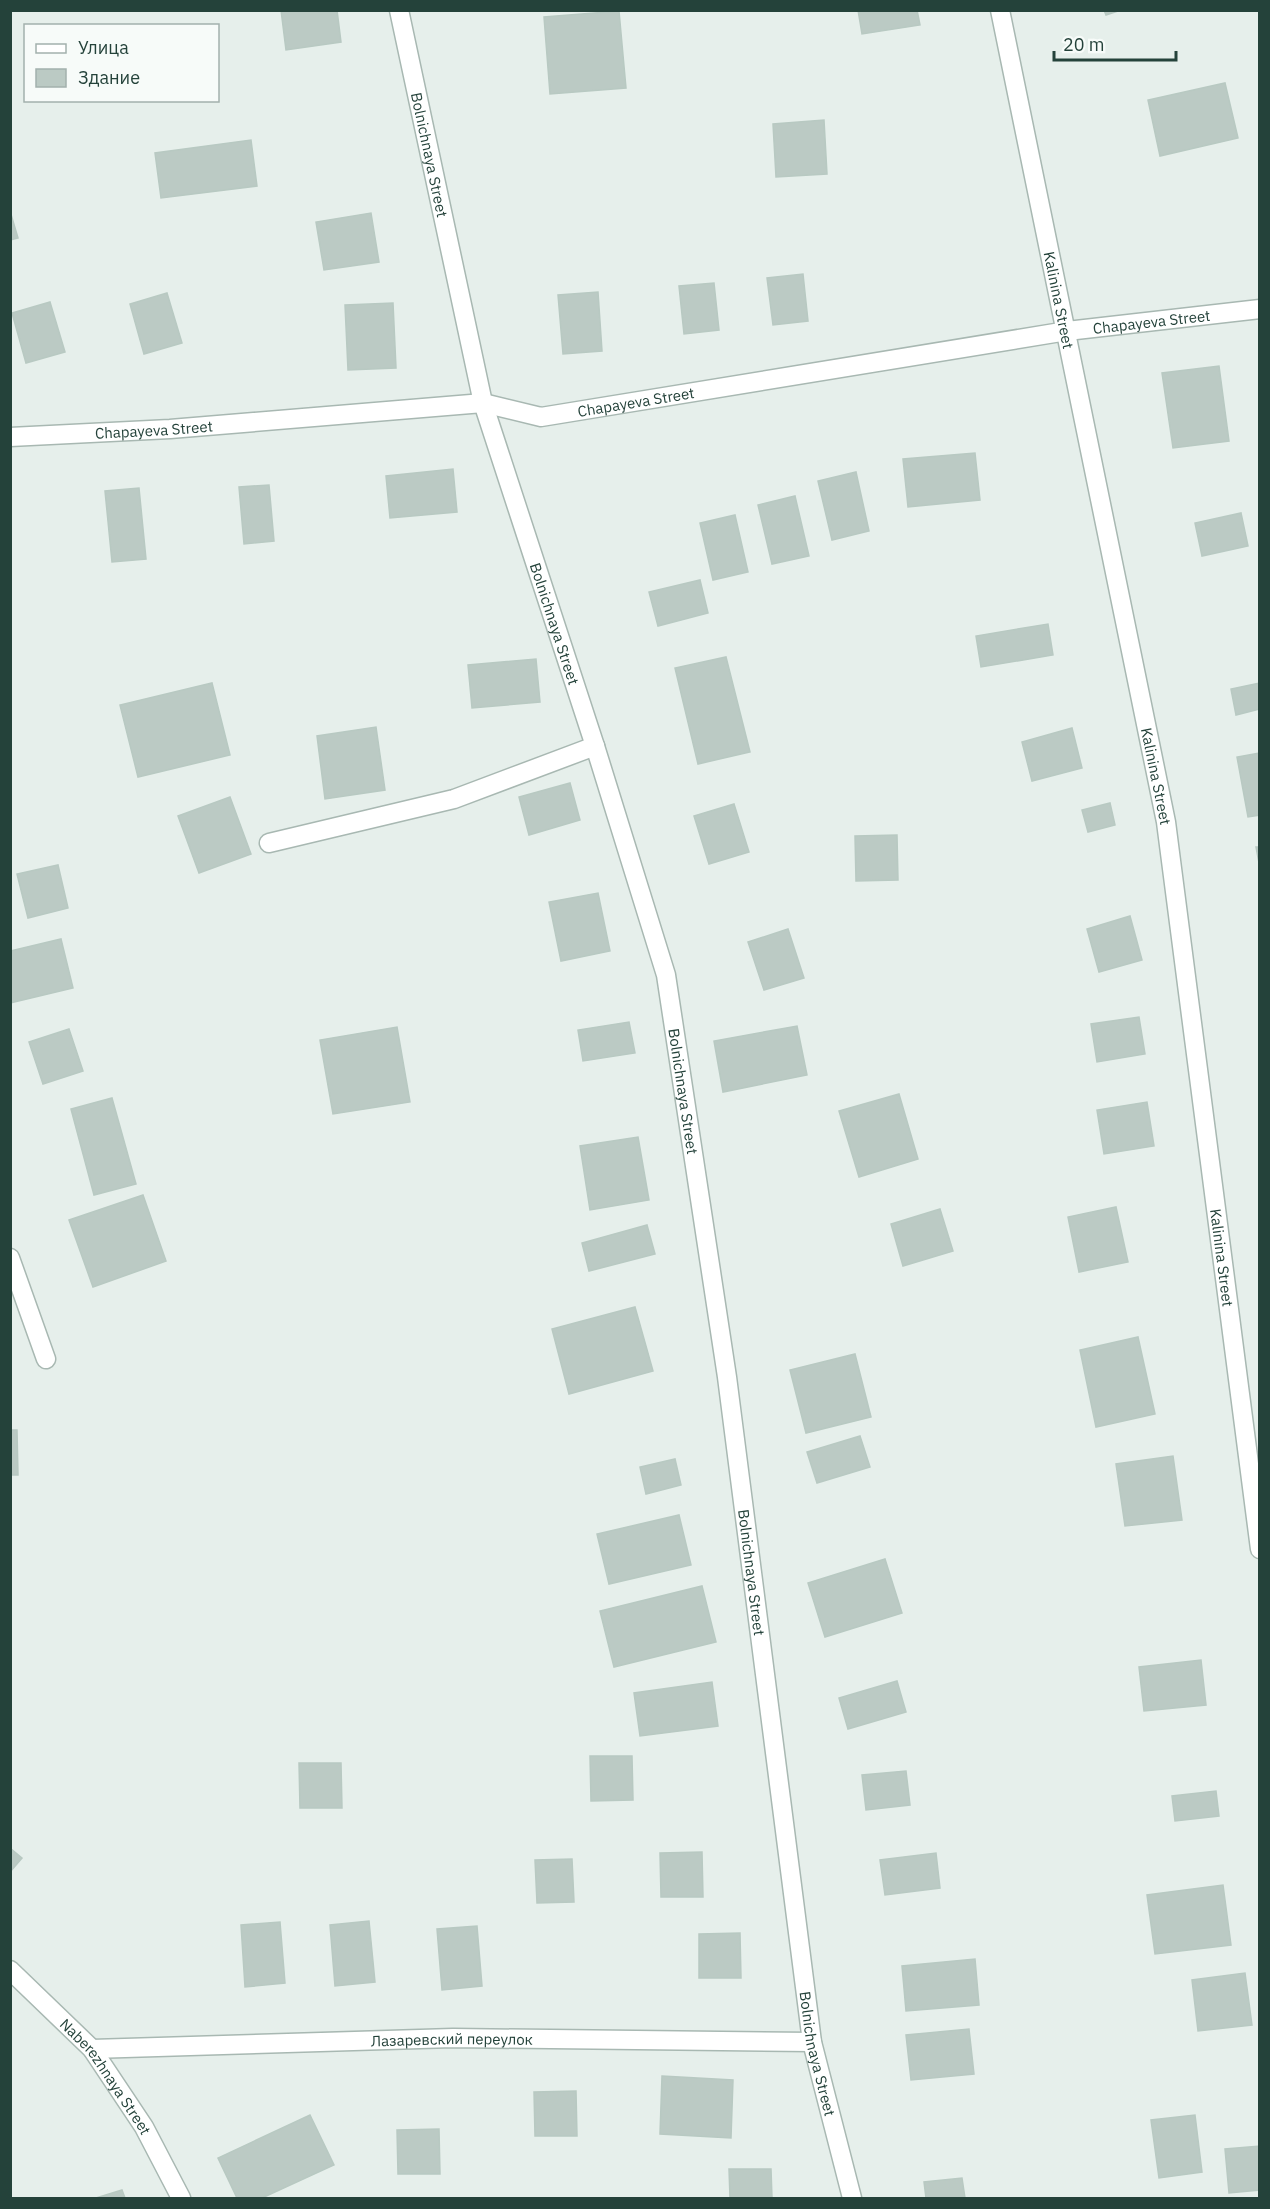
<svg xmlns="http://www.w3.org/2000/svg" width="1270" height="2209" viewBox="0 0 1270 2209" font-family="'IBM Plex Sans',sans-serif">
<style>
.building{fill:#bbcac4;stroke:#b8c9c2;stroke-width:1.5}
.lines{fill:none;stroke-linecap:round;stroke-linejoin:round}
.minor-casing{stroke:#a8b8b2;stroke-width:21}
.minor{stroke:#fff;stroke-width:18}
.labels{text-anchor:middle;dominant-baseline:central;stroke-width:6;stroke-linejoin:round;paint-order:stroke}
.street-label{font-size:15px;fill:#24423a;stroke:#f7fbf9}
</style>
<rect width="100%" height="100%" fill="#e6efeb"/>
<g class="building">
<path d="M281,10H337L341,42L286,50Z"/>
<path d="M858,10H917L920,25L862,34Z"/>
<path d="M1104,10H1121L1106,15Z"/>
<path d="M619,11L626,88L550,94L544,17Z"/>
<path d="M1225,83L1238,138L1160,156L1148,100Z"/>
<path d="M824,120L827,174L776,177L773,124Z"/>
<path d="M251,140L257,186L161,198L155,153Z"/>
<path d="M10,211L18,238L10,240Z"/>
<path d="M371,213L379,262L324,270L316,222Z"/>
<path d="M803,274L808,321L773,325L767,278Z"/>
<path d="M714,283L719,330L684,334L679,286Z"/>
<path d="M598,292L602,351L563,354L558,295Z"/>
<path d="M167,293L182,343L144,354L130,304Z"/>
<path d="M50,302L65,352L26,363L12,313Z"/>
<path d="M393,303L396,368L348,370L345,305Z"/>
<path d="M1219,366L1229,441L1173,448L1162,373Z"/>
<path d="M975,453L980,500L908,507L903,459Z"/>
<path d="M453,469L457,512L390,518L386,476Z"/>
<path d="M856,472L869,531L832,540L818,481Z"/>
<path d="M269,485L274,541L244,544L239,487Z"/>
<path d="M139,488L146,559L112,562L105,491Z"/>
<path d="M795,496L809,556L772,564L758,505Z"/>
<path d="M1241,513L1248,546L1202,556L1195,523Z"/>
<path d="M735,515L748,572L713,580L700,523Z"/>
<path d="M700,580L708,613L658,626L649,592Z"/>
<path d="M1048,624L1053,655L981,667L976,636Z"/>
<path d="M726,657L750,752L698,764L675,668Z"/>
<path d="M536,659L540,702L472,708L468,665Z"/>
<path d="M212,683L230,755L138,777L120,705Z"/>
<path d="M1260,683V709L1236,715L1231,689Z"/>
<path d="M376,727L385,790L325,799L317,736Z"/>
<path d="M1072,728L1082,768L1032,781L1022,742Z"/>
<path d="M1260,753V815L1248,817L1237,757Z"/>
<path d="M570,783L580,820L529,835L519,797Z"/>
<path d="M230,797L251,854L199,873L178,816Z"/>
<path d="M1110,803L1115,825L1088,832L1082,810Z"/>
<path d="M734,804L749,852L709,864L694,816Z"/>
<path d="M897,835L898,880L856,881L855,836Z"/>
<path d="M1256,847H1260V868Z"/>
<path d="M58,865L68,908L28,918L17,874Z"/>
<path d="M598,893L610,951L561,961L549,902Z"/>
<path d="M1130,916L1142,960L1099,972L1087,929Z"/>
<path d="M788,929L804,978L764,990L748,942Z"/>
<path d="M61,939L73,988L10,1003V951Z"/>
<path d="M1139,1017L1145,1054L1097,1062L1091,1024Z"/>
<path d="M629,1022L635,1053L583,1061L578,1030Z"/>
<path d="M797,1026L807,1075L723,1092L714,1041Z"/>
<path d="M397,1027L410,1102L333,1114L320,1040Z"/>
<path d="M69,1029L83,1071L43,1084L29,1042Z"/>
<path d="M899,1094L918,1159L859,1177L839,1111Z"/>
<path d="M112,1098L136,1184L94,1195L71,1109Z"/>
<path d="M1147,1102L1154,1146L1104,1154L1097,1110Z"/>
<path d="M638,1137L649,1200L590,1210L580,1146Z"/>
<path d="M143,1195L166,1261L93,1287L69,1220Z"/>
<path d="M1116,1207L1128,1262L1079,1272L1068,1217Z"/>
<path d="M940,1209L953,1251L903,1266L891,1224Z"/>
<path d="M647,1225L655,1254L589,1271L582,1243Z"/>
<path d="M635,1307L653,1371L569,1394L552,1329Z"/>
<path d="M1138,1337L1155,1414L1096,1427L1080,1350Z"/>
<path d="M855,1354L871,1417L806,1433L790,1370Z"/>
<path d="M10,1430H17L18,1475H10Z"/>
<path d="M860,1436L870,1467L817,1483L807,1452Z"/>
<path d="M1173,1456L1182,1520L1125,1526L1116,1464Z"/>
<path d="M675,1459L681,1485L646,1494L640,1467Z"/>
<path d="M679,1515L691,1565L609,1584L597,1534Z"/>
<path d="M885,1559L902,1613L825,1637L808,1583Z"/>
<path d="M702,1586L716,1642L614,1667L600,1611Z"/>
<path d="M1201,1660L1206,1705L1144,1711L1139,1667Z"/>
<path d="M897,1681L906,1712L848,1729L839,1698Z"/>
<path d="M712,1682L718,1726L640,1736L634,1693Z"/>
<path d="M590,1756H632L633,1800L591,1801Z"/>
<path d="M299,1763H341L342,1808H300Z"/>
<path d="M906,1771L910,1805L866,1810L862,1775Z"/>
<path d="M1216,1791L1219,1816L1175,1821L1172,1796Z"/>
<path d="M10,1848L22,1858L10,1872Z"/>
<path d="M702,1852L703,1897H661L660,1853Z"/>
<path d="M936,1853L940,1888L885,1895L880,1860Z"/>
<path d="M572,1859L574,1902L537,1903L535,1860Z"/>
<path d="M1223,1885L1231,1945L1155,1954L1147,1895Z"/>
<path d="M369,1921L375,1982L335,1986L330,1925Z"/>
<path d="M280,1922L285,1983L245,1987L241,1925Z"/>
<path d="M477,1926L482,1986L442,1990L437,1929Z"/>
<path d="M740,1933L741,1978H699V1934Z"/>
<path d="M975,1959L979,2005L906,2011L902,1966Z"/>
<path d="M1245,1973L1252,2025L1198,2031L1192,1980Z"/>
<path d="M969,2029L974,2074L911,2080L906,2035Z"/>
<path d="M662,2076L733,2080L731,2138L660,2134Z"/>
<path d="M576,2091L577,2136H535L534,2092Z"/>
<path d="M310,2115L334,2165L262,2198H237L218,2158Z"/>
<path d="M1195,2115L1202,2172L1159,2178L1151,2120Z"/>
<path d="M439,2129L440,2174H398L397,2130Z"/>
<path d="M1260,2146V2190L1229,2193L1225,2149Z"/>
<path d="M729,2169H771L772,2198H730Z"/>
<path d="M962,2178L965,2198H926L924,2182Z"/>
<path d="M122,2190L125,2198H96Z"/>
</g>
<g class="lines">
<defs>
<g id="minor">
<path id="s1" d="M399,10L483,403L595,746L666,975L727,1377L812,2042L852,2198"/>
<path id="s2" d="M1000,10L1166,822L1260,1549"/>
<path id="s3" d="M10,437L170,429L483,403L541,417L1067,331L1260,309"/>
<path d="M269,843L454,799L595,746"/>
<path d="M10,1258L46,1359"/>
<path id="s4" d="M10,1970L92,2049L144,2127L181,2198"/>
<path id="s5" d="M92,2049L453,2038L812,2042"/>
</g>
</defs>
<use href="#minor" class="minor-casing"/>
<use href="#minor" class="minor"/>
</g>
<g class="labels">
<g class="street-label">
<text stroke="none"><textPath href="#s1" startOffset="148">Bolnichnaya Street</textPath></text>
<text stroke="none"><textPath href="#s2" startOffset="296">Kalinina Street</textPath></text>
<text stroke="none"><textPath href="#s3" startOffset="1152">Chapayeva Street</textPath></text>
<text stroke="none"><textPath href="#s3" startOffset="630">Chapayeva Street</textPath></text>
<text stroke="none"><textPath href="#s3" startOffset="144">Chapayeva Street</textPath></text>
<text stroke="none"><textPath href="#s1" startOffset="634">Bolnichnaya Street</textPath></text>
<text stroke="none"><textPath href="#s2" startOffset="782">Kalinina Street</textPath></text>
<text stroke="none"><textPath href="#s1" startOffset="1120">Bolnichnaya Street</textPath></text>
<text stroke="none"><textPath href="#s2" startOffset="1268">Kalinina Street</textPath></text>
<text stroke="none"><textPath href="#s1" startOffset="1606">Bolnichnaya Street</textPath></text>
<text stroke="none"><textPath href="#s5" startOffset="360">Лазаревский переулок</textPath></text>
<text stroke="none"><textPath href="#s1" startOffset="2092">Bolnichnaya Street</textPath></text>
<text stroke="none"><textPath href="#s4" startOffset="144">Naberezhnaya Street</textPath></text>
</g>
</g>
<rect width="1270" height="2209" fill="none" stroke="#24423a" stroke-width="24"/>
<rect x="24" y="24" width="195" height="78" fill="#f7fbf9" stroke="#a3b1ad" stroke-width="1.5"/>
<rect x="36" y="44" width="30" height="9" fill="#ffffff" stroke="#a3b1ad" stroke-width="1.5"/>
<text x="78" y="54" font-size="18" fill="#24423a">Улица</text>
<rect x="36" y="69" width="30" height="18" fill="#bbcac4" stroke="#a3b1ad" stroke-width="1.5"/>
<text x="78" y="84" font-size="18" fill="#24423a">Здание</text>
<path d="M1054 51v9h122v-9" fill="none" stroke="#24423a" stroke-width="3"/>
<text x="1063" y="51" font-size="18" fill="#24423a" stroke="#f7fbf9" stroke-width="4.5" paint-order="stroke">20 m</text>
</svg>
